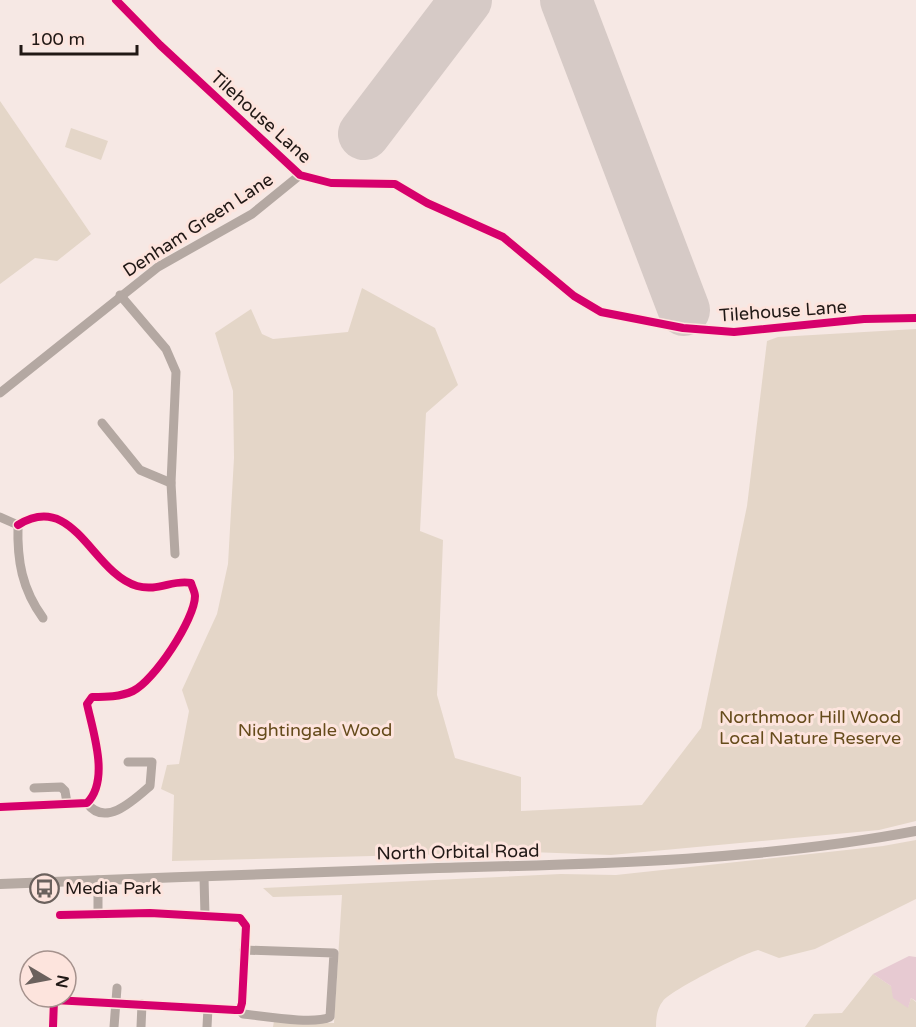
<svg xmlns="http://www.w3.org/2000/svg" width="916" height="1027" viewBox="0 0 916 1027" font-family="'Varela Round',sans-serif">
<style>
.green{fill:#e4d6c8}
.water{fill:#e7cad2}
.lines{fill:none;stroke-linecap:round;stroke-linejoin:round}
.runway{stroke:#d6cac6;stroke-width:52}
.minor{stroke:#b4a8a2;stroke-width:9}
.major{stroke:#b6aaa3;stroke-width:10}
.cycleway-casing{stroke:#fde4dd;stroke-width:11}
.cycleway{stroke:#d6006c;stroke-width:8}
.labels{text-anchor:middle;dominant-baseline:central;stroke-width:6;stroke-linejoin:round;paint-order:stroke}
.street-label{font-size:18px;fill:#201815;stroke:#fde4dd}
.park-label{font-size:18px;fill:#654b1b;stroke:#fde4dd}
.poi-label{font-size:18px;fill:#201815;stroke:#fde4dd;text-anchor:start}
</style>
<rect width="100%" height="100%" fill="#f6e8e4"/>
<g class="green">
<path d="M0,101L91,234L57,261L35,258L0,284Z"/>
<path d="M71,128L108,141L101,160L65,147Z"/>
<path d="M362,288L435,328L458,385L426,413L420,531L443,540L437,695L455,758L521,777V811L642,805L701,728L747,506L767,341L778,337L916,329V821L879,830L611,855L530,852L172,861L174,795L161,789L167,765L179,764L189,711L182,690L217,614L228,564L234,458L233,391L215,333L251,309L262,334L273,339L348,332Z"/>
<path d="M916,840V899L815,949L779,958L758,950C744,953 670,991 663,1001C657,1008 656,1018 656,1027H273L274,1021L334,1023L342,895L273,897L263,888L561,874L616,875L883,846Z"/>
<path d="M873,974L891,986L908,1007L911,998L916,1002V1027H805L814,1014L842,1013Z"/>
</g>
<path class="water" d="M909,956L916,957V1001L911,998L908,1008L893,998L891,986L873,974Z"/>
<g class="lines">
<g class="runway">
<path d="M566,0L684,310"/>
<path d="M364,134L466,0"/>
</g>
<g class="minor">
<path d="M116,0L160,45L300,175L331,183L395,184L427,203L503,237L574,296L601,312L683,328L734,332L864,319L916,318"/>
<path d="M120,295L166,349L176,372L171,483L175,554"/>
<path d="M0,393L158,267L252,214L300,175"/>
<path d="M102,423L140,470L171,483"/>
<path d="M0,517L18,525"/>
<path d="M18,525C17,561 22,589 43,618"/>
<path d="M34,788L61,787L65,791L67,803"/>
<path d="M87,803C105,828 134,800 150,786L152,762H128"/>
<path d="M0,807L87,803C110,780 93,732 87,704L92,697C106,697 120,697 133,691C154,681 195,619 195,596C195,592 192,587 191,583C173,579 158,592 137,586C92,573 74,490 18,525"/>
<path d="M204,877L205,916"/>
<path d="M98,915V880"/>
<path d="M240,1010L243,1014C263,1016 314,1025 330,1017L334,953L244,950"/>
<path d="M53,1027L54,1000L235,1010H240L242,1003L246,926L240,918L150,913L60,915"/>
<path d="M114,1027L117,988"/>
<path d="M141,1027L142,1004"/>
<path d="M207,1027L208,1008"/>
</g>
<path class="major" d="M0,884C146,879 292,872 438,868C597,864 759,861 916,831"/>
<defs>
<g id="cycleway">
<path d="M116,0L160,45L300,175L331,183L395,184L427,203L503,237L574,296L601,312L683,328L734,332L864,319L916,318"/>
<path d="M0,807L87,803C110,780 93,732 87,704L92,697C106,697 120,697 133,691C154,681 195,619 195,596C195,592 192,587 191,583C173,579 158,592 137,586C92,573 74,490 18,525"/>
<path d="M53,1027L54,1000L235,1010H240L242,1003L246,926L240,918L150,913L60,915"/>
</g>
</defs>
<use href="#cycleway" class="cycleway-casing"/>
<use href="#cycleway" class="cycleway"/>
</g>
<defs>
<symbol id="bus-ring" viewBox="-11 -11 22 22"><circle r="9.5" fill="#fde4dd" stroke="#6b615d" stroke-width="1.5"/><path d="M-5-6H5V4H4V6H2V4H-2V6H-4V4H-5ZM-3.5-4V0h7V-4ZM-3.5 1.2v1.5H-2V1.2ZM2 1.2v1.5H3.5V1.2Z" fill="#6b615d"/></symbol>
</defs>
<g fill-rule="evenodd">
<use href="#bus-ring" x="28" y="872" width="33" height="33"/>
</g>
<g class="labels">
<g class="street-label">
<text transform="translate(261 117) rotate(42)">Tilehouse Lane</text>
<text transform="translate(198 225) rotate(-33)">Denham Green Lane</text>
<text transform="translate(783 311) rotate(-4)">Tilehouse Lane</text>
<text transform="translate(458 852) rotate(-1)">North Orbital Road</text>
</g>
<g class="park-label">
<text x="810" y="717">Northmoor Hill Wood<tspan x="810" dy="21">Local Nature Reserve</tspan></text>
<text x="315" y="730">Nightingale Wood</text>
</g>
<g class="poi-label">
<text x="65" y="888">Media Park</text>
</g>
</g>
<g transform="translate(48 979) rotate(100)"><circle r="28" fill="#fde4dd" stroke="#a5928d" stroke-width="1.5"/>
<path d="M0-4.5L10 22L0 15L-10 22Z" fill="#6b615d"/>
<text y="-9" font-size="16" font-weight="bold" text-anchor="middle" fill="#201815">N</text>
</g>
<path d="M21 45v9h116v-9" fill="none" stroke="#201815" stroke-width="3"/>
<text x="30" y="45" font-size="18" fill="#201815" stroke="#fde4dd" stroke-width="4.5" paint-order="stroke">100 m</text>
</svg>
